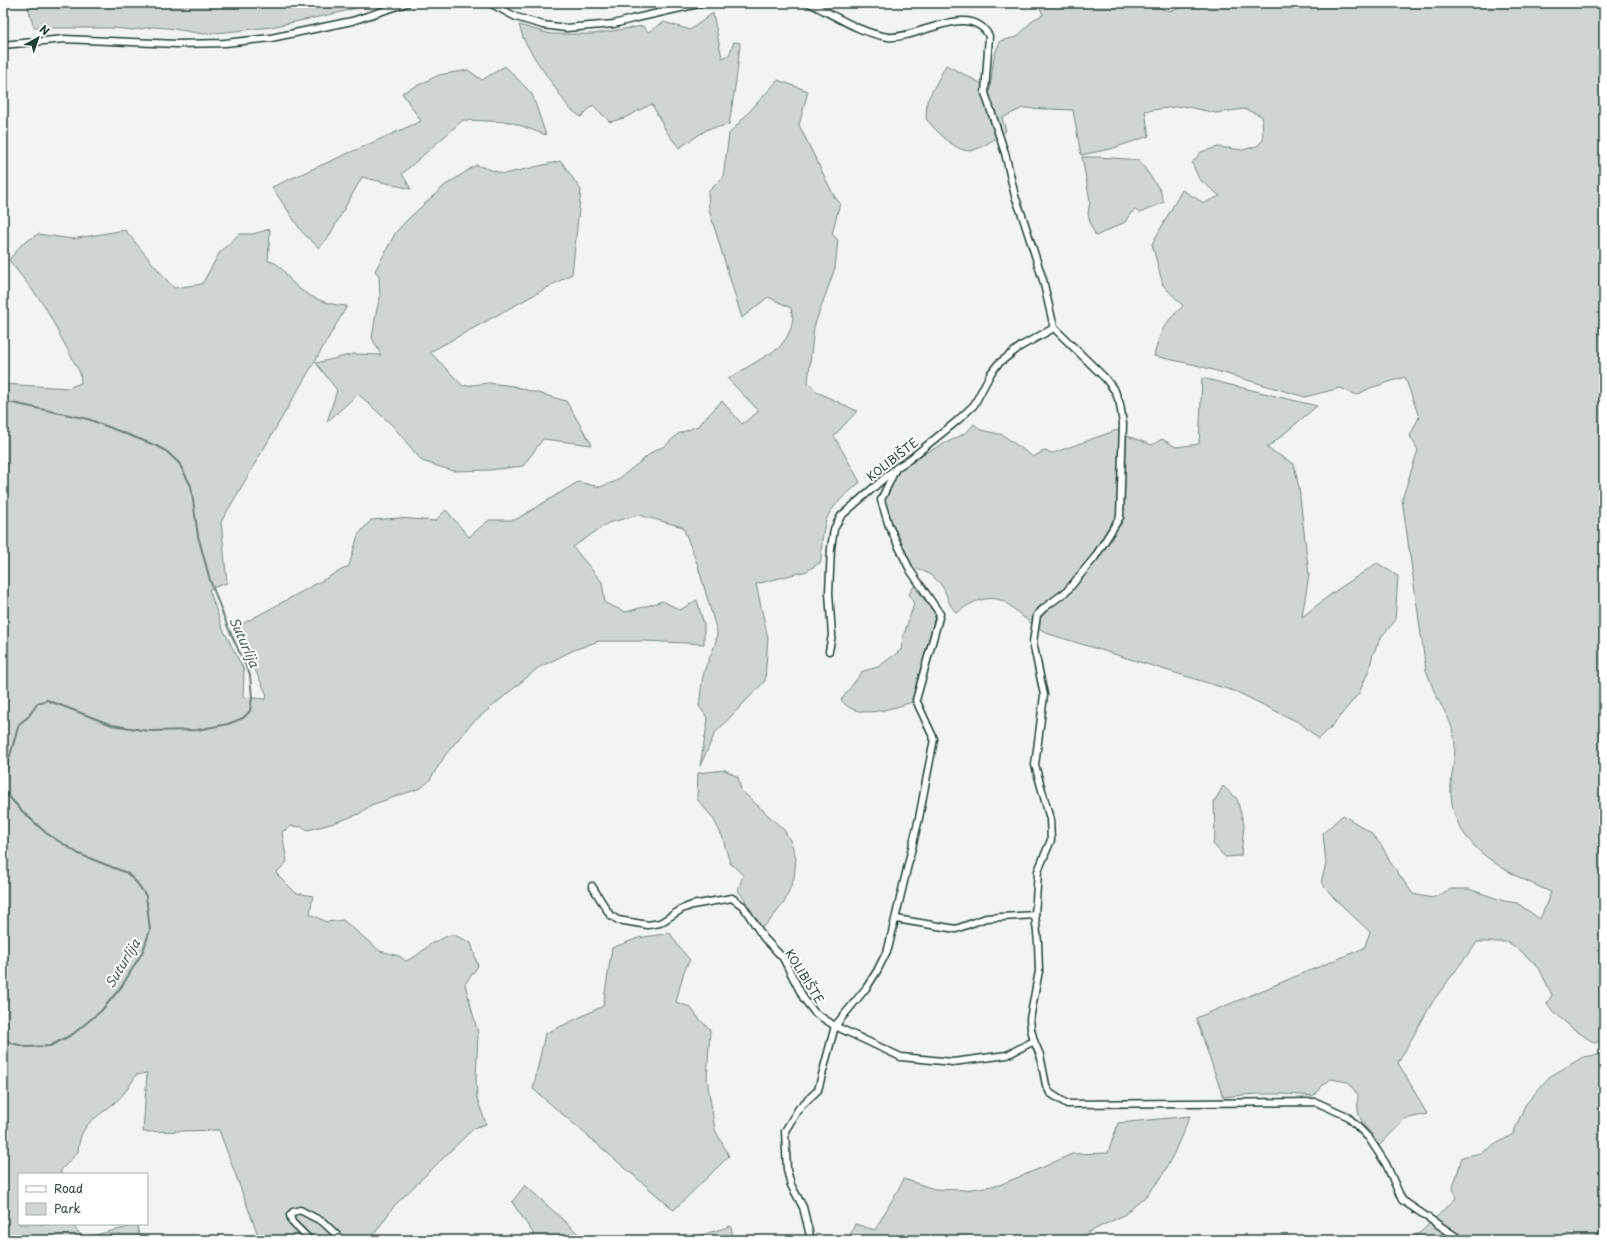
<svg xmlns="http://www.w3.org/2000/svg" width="1607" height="1243" viewBox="0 0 1607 1243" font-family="'Playpen Sans',sans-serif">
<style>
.green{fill:#ced5d3;stroke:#768984}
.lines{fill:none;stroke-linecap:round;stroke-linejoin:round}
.stream{stroke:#6d807b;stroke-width:2}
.street-casing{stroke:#1f3d34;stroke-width:9}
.street{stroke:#fff;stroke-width:6}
.labels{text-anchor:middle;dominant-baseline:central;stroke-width:4;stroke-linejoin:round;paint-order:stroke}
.street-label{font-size:12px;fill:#1f3d34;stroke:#fff}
.water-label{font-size:13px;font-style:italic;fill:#465f57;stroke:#fff}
</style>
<rect width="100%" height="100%" fill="#f2f3f3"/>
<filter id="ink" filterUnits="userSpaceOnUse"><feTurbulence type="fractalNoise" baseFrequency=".025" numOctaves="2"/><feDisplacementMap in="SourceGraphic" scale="8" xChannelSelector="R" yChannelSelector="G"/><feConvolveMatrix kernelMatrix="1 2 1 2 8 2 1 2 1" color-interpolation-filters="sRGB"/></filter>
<g filter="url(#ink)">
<g class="green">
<path d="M27,3H371L342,12L271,27L226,32L203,34L168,28L152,27L133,30L113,28H34Z"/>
<path d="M1035,3H1158L1161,9L1170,11L1199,3H1604V1039L1595,1043C1576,1032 1561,1020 1547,1004L1552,995L1539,968L1521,951L1508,942H1477L1433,1001L1398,1063C1409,1080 1417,1097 1427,1114L1405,1119L1379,1146C1367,1127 1355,1121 1358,1095L1348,1082L1331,1079L1322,1086L1313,1096C1283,1093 1254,1093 1223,1097L1196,1018L1364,948L1370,932L1335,899L1321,882L1326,864L1323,833L1343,815L1370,832L1382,846L1390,862L1413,894L1432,898L1451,889H1469L1504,901L1517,903L1540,919L1551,892C1509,874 1454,848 1451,796C1449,775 1459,752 1453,732C1450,718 1441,706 1435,693C1432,686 1429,678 1426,670L1402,499L1418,450L1410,436L1419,417L1405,377L1370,388L1357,395L1340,388L1305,397L1196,365L1154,356C1161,329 1163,325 1183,306L1163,285L1152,244L1182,190L1204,203L1220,196L1199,179L1192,163L1201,152L1218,147L1243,150L1257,146L1263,140L1262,116L1244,109L1216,113L1183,106L1145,111L1149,136L1111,149L1081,155L1073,110L1023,108L1002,118L1006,131C996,138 985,146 974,150C958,156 935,129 926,119L927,101L946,65L990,88L994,57L1000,41L1017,37L1034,19L1043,15L1040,8Z"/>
<path d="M713,13L722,58L729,55L734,42L740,43L737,74L729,125L708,129L679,148L666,131L652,104L624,118L610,122L593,105L581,117L569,108L536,60L524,40L519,25L551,34H593L643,26L648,32L664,22L690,30Z"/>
<path d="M505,66L532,94L546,135L511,122L463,120L402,174L411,189L362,177L328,238L319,248L302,232L272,187L421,121L402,93L439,75L468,70L482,80Z"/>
<path d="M778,80L808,91L799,125L834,196L840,203L832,234L838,240L835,268L814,327L808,382L817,392L857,411L834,436L860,482C851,491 838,500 831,511C821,525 822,546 821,562L807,571L756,584L768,638L765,681L715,733L700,766L708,719L699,706C701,694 701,681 705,669C709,657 717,645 717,632L698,566L683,527L639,515L608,523L573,547L602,582L605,603L626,612L663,601L680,610L697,600L704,625V644L645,641H599L574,650L538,668L471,724L446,754L429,781L421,788L371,805L359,814L331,824L308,830L302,827L292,826L282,832L287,862L276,873L296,893L313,896L310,914L327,922L343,920L380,951L399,956L406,961L416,956L432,943L452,934L471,943L478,966L465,984L478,1033L476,1079L477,1098L486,1124L474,1128L394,1206L370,1240H264L258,1235L219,1130L143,1132L147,1073L136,1075C130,1086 123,1096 113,1104C93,1121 80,1123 78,1152L61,1170V1174H19V1224H72L83,1238L137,1225L140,1240H3V384L68,388L81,383L80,373L44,305L9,260L21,245L38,234L72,239L125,230L164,277L174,288L202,284L220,252L239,234H253L270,229L268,261C281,262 285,275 293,283C307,297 327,305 347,306L221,522L227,583L209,589L222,627L244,670L243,697L266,699L267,695L235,628L349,566L358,535L371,520L400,518L435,521L446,510L469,537L489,520H515L578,482L600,487L616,481L655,450L665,446L678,434L698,426L722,401L742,424L759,411L728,379L779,348L787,337L791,328L793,318L791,308L768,297L742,318L709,210L708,192L723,177L729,134Z"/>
<path d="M1082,157H1099L1139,160L1160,190L1164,202L1140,213L1135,210L1130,214L1125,222L1096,236L1091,226L1088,214L1090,201Z"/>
<path d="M561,161L581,190L572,274L430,352L463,386L489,383L513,386L566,401L592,445L543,439L523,466L490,470L453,471L422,461L392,425L358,394L327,422L337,390L316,363L354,354L381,355L372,338L376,313L380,297L379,276L375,271L396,232L408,219L444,186L476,165L504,174Z"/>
<path d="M1202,378L1317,406L1267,448L1294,464L1299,488L1309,575L1302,617L1334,592L1377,563L1398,576L1395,621L1382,636L1373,654L1369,670L1359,693L1332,726L1319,739L1300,723L1237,692L1049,634C1042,630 1034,626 1028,621C1020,615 1012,606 1003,601C987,594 969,603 957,613C950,607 949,602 946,594C940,578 926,571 910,566L879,501C885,490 890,477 899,469C913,457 943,445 960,436L967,432L974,424L981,430L1003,435L1033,457L1044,451L1053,453L1117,430L1130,437L1152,445L1162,439L1176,447L1199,444Z"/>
<path d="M914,586L936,615L914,692L913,702C891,708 858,722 841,700L863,671L878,667L901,650L903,637L914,604L909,594Z"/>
<path d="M725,770L738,777L741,790L784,830L791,842L796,858L794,878L784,903L768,923L760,929L747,910L745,899L738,891L743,875L730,863L722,836L713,818L697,799L698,773Z"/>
<path d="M1223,786L1237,799L1244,825L1241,856L1225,857L1213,844L1215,835L1214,802Z"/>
<path d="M670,933L679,947L690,960L684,971L676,1002L690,1007L700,1020L710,1029L707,1079L715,1130L729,1156L674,1210L533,1089L545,1034L603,1006L612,948L638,938Z"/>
<path d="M1603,1054L1604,1240H1408L1422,1231L1456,1198L1453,1188L1462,1157L1481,1153L1513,1134L1525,1105L1549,1077L1583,1057Z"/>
<path d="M1190,1116L1174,1153L1161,1178L1145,1197L1124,1215L1073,1240H848L855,1224L875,1230L904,1179L934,1189L965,1190L999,1185L1041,1168L1072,1154L1108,1153L1118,1123Z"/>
<path d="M525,1185L585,1240H534L533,1233L512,1202Z"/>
<path d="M731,1226L733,1240H685Z"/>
</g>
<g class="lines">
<g class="stream">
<path d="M3,401L88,419L157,446L166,451L179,463L191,486L198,536L210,580L227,625L250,675L252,698L250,711L243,718L228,724L197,730L148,731L112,725L47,700L38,703L28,717L19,724L5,773L3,786"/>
<path d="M3,790L21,810L46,833L79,854L127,873L137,883L146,896L150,930L143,951L122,986L101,1011L73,1034L50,1046L27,1047L11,1043L3,1038"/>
</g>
<defs>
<g id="street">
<path d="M490,3L516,17L543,25L566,28L614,24L632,19L703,3"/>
<path d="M809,3C834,15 860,33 888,37C917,40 970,0 989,36L985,93L1005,153L1015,196L1022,215L1043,280L1054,328L1105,378L1115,391L1120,404L1123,424L1120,517L1095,557L1067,591L1044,608L1037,615L1033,642L1044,695L1035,765L1050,819L1051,840L1038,871L1035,915L1038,942L1039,971L1030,1019L1031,1029L1034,1041L1040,1055L1046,1085L1050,1093L1067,1104L1316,1102L1347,1116L1369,1138L1386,1164L1402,1200L1461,1240"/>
<path d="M3,45L64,39L177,44L225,43L271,38L352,21L407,3"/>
<path d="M829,651L832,635L829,593L831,548L834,529L841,516L896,468L910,459L957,421L974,405L991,373L998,364L1021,346L1054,328"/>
<path d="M592,886L610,915L618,920L648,925L660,923L682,909L692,905L732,898L743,906L764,938L783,958L804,999L815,1013L835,1026L901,1057L953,1062L1007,1055L1034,1041"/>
<path d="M896,919L956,929L986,918L1035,915"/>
<path d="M310,1240L292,1222L290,1215L293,1212L300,1210L323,1222L342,1240"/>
<path d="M811,1240L803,1207L791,1185L787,1170L785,1131L799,1108L818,1090L835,1026L867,987L877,971L888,949L919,818L934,739L916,700L940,614L910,570L889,526L881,500L896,468"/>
</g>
</defs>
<use href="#street" class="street-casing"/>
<use href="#street" class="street"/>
</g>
</g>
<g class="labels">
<g class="street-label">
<text transform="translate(892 459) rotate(-38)">KOLIBIŠTE</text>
<text transform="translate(805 976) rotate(58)">KOLIBIŠTE</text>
</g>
<g class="water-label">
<text transform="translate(245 642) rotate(66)">Suturlija</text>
<text transform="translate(122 963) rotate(-59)">Suturlija</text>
</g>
</g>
<rect width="1607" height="1243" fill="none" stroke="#fff" stroke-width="16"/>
<rect x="8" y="8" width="1591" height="1227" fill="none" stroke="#1f3d34" stroke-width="1.5" filter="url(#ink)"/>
<rect x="18" y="1173" width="130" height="52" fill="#ffffff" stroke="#a5b1ae"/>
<rect x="26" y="1186" width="20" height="6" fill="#ffffff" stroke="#a5b1ae"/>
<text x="54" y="1193" font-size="12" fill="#1f3d34">Road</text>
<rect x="26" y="1203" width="20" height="12" fill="#ced5d3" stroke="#a5b1ae"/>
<text x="54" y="1213" font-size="12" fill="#1f3d34">Park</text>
<g transform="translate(38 38) rotate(40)" stroke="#ffffff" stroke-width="3" paint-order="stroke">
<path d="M0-3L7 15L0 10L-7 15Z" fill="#1f3d34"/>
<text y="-6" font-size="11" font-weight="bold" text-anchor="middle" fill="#1f3d34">N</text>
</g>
</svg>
